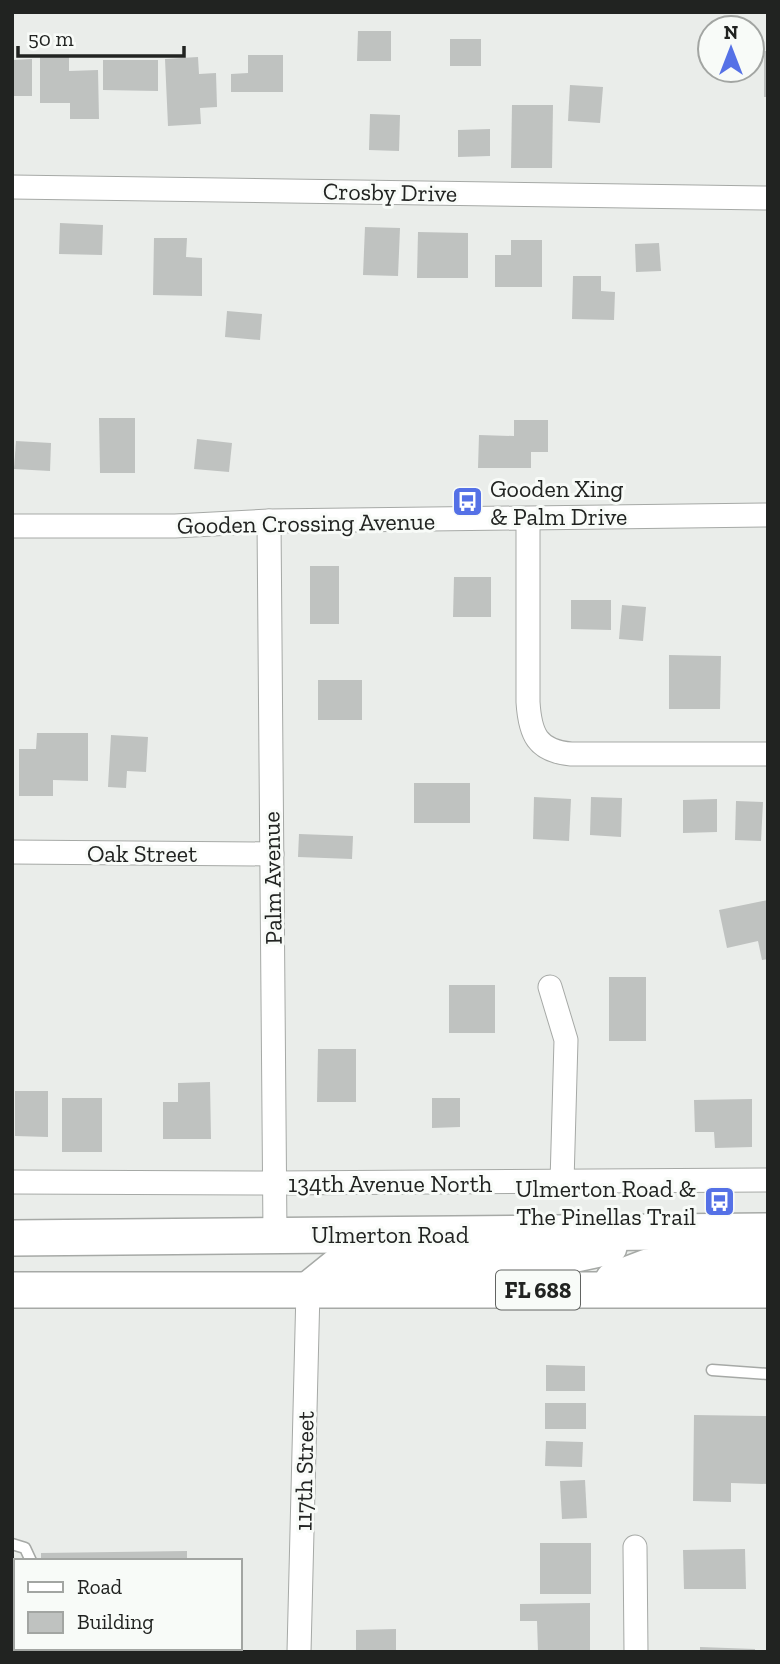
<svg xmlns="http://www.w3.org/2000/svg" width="780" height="1664" viewBox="0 0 780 1664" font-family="'Zilla Slab',serif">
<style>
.building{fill:#bfc2c0}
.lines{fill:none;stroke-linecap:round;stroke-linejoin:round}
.service-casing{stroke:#a6a9a6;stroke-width:13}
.minor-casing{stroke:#a6a9a6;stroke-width:25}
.primary-casing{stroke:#a6a9a6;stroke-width:38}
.service{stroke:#fff;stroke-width:10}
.minor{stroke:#fff;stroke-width:23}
.primary{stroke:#fff;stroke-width:35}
.labels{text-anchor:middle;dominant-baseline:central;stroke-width:6;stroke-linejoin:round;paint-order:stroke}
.shield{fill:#f8fbf8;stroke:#626462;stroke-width:2}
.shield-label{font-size:23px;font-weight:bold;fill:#212321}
.street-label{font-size:24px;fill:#212321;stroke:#f8fbf8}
.poi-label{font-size:24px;fill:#212321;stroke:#f8fbf8;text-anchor:start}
</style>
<rect width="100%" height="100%" fill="#eaedea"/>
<g class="building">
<path d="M358,31H391V61H357Z"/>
<rect x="450" y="39" width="31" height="27"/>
<rect x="764" y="51" width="4" height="46"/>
<path d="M69,55V71L98,70L99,119H70V103H40V56Z"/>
<path d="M248,55H283V92H231V74L248,73Z"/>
<path d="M198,57L199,74L216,73L217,107L200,108L201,124L168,126L165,59Z"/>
<path d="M32,59V96H12V60Z"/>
<path d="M103,60H158V91L103,90Z"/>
<path d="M570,85L603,87L600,123L568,121Z"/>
<path d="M512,105H553L552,168H511Z"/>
<path d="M370,114L400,115L399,151L369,150Z"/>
<path d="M490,129V156L458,157V130Z"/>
<path d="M60,223L103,225L102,255L59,254Z"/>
<path d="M365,227L400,228L398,276L363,275Z"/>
<path d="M418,232L468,233V278H417Z"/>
<path d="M154,238H187L186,257L202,258V296L153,295Z"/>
<path d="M511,240H542V287H495V255H511Z"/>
<path d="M659,243L661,271L636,272L635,244Z"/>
<path d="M573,276H601V291L615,292L614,320L572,319Z"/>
<path d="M227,311L262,314L260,340L225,337Z"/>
<path d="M99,418H135V473H100Z"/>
<path d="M514,420H548V452H531V468H478L479,435L514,436Z"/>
<path d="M197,439L232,443L229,472L194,469Z"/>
<path d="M16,441L51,443L50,471L14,469Z"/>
<rect x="310" y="566" width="29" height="58"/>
<path d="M454,577H491V617H453Z"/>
<path d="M571,600H611V630L571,629Z"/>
<path d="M622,605L646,607L643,641L619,639Z"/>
<path d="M669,655L721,656L720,709H669Z"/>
<rect x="318" y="680" width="44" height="40"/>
<path d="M37,733H88V781L53,780V796H19V749H36Z"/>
<path d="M111,735L148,737L146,772L127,771L126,788L108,787Z"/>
<rect x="414" y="783" width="56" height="40"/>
<path d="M534,797L571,799L569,841L533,839Z"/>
<path d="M591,797L622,798L621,837L590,835Z"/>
<path d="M717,799V832L683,833V800Z"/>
<path d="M736,801L763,802L761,841L735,840Z"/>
<path d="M299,834L353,836L352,859L298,857Z"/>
<path d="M768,900V959L762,960L758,941L727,948L719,910Z"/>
<rect x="609" y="977" width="37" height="64"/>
<rect x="449" y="985" width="46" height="48"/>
<path d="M318,1049H356V1102H317Z"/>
<path d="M210,1082L211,1139H163V1102H178V1083Z"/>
<path d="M15,1091H48V1137L15,1136Z"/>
<rect x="62" y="1098" width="40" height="54"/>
<path d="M432,1098H460V1127L432,1128Z"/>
<path d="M752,1099V1147L715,1148L714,1132H695L694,1100Z"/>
<path d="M546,1365L585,1366V1391H546Z"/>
<rect x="545" y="1403" width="41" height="26"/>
<path d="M694,1415L768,1416V1484L731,1483V1502L693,1501Z"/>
<path d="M546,1441L583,1442L582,1467L545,1466Z"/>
<path d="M585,1480L587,1518L562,1519L560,1481Z"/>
<rect x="540" y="1543" width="51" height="51"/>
<path d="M745,1549L746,1589H684L683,1550Z"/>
<path d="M187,1551V1561H41V1553Z"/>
<path d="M590,1603V1652H538L537,1621H520V1604Z"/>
<path d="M396,1629V1651L356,1652V1630Z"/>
<path d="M700,1647L755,1649V1652H700Z"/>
<rect x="90" y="1648" width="98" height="4"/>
</g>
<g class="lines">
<defs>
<g id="service">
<path d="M712,1370L768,1374"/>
<path d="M12,1544L25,1548L31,1561"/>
<path d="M12,1649L16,1647"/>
</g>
<g id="minor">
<path d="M12,187L768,198"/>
<path d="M528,519V702C530,734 537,751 571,754H768"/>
<path d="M269,521L275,1235"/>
<path d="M12,526H175L269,521L768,515"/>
<path d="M12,852L272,854"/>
<path d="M550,987L566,1040L562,1182"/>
<path d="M12,1182L275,1183L768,1180"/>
<path d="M635,1547L636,1652"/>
<path d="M299,1652L308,1290"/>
</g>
<g id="primary">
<path d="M12,1238L768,1231"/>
<path d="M613,1280L647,1267L678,1262L768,1261"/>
<path d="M12,1290H768"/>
<path d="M308,1290L340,1264L363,1260L562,1257L609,1247"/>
</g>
</defs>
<use href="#service" class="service-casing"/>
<use href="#minor" class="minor-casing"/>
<use href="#primary" class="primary-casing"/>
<use href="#service" class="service"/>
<use href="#minor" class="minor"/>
<use href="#primary" class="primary"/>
</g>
<defs>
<symbol id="bus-square" viewBox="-11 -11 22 22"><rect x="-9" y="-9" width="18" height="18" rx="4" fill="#5571e6" stroke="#f8fbf8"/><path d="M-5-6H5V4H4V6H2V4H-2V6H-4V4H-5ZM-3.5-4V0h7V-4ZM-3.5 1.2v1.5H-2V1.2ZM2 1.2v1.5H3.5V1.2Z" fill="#fff"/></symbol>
</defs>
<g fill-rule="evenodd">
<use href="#bus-square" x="450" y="484" width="35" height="35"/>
<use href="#bus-square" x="702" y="1184" width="35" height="35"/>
</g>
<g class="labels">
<rect class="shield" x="496" y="1270.5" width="84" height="39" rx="5"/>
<g class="shield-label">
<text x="538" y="1290">FL 688</text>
</g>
<g class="street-label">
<text transform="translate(390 192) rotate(1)">Crosby Drive</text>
<text transform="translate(306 523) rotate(-1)">Gooden Crossing Avenue</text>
<text x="142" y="853">Oak Street</text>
<text transform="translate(272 878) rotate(-91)">Palm Avenue</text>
<text x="390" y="1183">134th Avenue North</text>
<text x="390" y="1234">Ulmerton Road</text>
<text transform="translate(304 1471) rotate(-89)">117th Street</text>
</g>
<g class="poi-label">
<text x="490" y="488">Gooden Xing<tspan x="490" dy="28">&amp; Palm Drive</tspan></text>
<text x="696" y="1188" text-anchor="end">Ulmerton Road &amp;<tspan x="696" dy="28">The Pinellas Trail</tspan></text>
</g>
</g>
<rect width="780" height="1664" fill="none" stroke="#212321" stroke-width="28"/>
<rect x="14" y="1559" width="228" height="91" fill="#f8fbf8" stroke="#a2a5a2" stroke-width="2"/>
<rect x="28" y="1582" width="35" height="10" fill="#ffffff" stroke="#a2a5a2" stroke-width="2"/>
<text x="77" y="1594" font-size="21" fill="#212321">Road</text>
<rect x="28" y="1612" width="35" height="21" fill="#bfc2c0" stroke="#a2a5a2" stroke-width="2"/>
<text x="77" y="1629" font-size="21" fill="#212321">Building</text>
<g transform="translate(731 49)"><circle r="33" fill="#f8fbf8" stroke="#a2a5a2" stroke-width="2"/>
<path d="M0-5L12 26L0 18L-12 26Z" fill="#5571e6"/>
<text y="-10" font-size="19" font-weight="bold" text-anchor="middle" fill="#212321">N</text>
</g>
<path d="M18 46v10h166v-10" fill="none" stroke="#212321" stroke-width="3.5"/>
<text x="28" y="46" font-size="21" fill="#212321" stroke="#f8fbf8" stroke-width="5" paint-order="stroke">50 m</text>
</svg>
